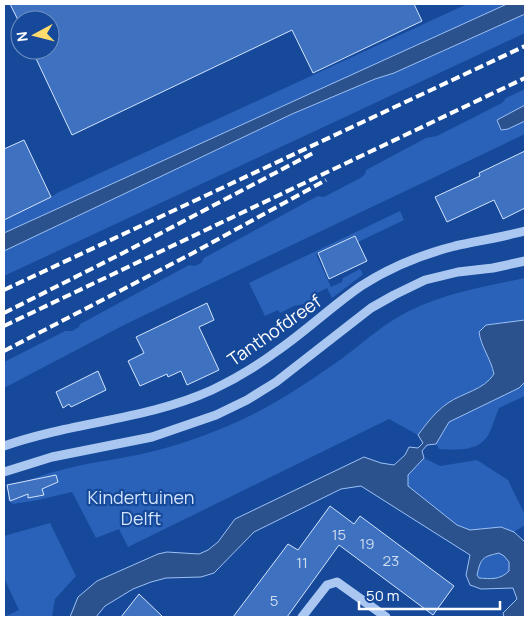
<svg xmlns="http://www.w3.org/2000/svg" width="529" height="621" viewBox="0 0 529 621" font-family="Manrope,sans-serif">
<style>
.green{fill:#2962b8}
.water{fill:#2c528e;stroke:#9dc1f5;fill-rule:evenodd}
.building{fill:#3e72c1;stroke:#d2e3fd}
.lines{fill:none;stroke-linecap:round;stroke-linejoin:round}
.minor{stroke:#aac7f2;stroke-width:9}
.rail{stroke:#fff;stroke-width:4;stroke-dasharray:9 4;stroke-linecap:butt}
.labels{text-anchor:middle;dominant-baseline:central;stroke-width:4.5;stroke-linejoin:round;paint-order:stroke}
.number-label{font-size:15px;fill:#cfdcf0}
.street-label{font-size:18px;fill:#fff;stroke:#16499a}
.park-label{font-size:18px;fill:#d2e3fd;stroke:#16499a}
</style>
<rect width="100%" height="100%" fill="#16499a"/>
<g class="green">
<path d="M467,4H507L4,233V220L51,197L59,192Z"/>
<path d="M525,14V33L4,276V251L292,114L375,79L394,73Z"/>
<path d="M525,89V105L497,120L500,130L508,129L525,121V134L126,324L4,388V362L65,331H72L79,327L80,324L84,322L189,265L195,266L201,263L204,258L314,198L318,196L324,197L362,177L365,174L366,170L426,138L437,136L502,103L506,98Z"/>
<path d="M400,211L404,220L358,242L354,236L316,254L331,287L342,282L343,278L360,269L363,274L361,276L332,298L327,288L315,294L318,301L294,306L280,313L278,310L265,316L249,283Z"/>
<path d="M525,278V320L486,325L479,332C481,347 491,359 494,374C484,390 462,393 448,403C435,412 427,423 418,435L389,419L128,547L119,529L96,538L72,492L38,500L13,504L8,500V487C28,480 48,473 69,468C98,461 129,458 158,450C185,443 212,433 237,422C275,405 310,381 344,357C365,341 385,323 409,311C445,293 486,286 525,278Z"/>
<path d="M525,382V396L499,408C495,417 492,430 487,437C476,452 454,450 439,449L436,444L449,422L519,388Z"/>
<path d="M424,458L440,466L477,460L508,480L525,515V525L514,532L501,527L470,530L457,525L408,486V475Z"/>
<path d="M50,523L76,576L55,599L52,617H4L19,610L4,578V536Z"/>
<path d="M499,553L504,556L510,562L509,571C500,580 491,579 479,578L477,575C481,558 481,557 499,553Z"/>
</g>
<g class="water">
<path d="M507,4H525V14L394,73L375,79L292,114L4,251V233Z"/>
<path d="M525,105V121L508,129L501,130L497,120Z"/>
<path d="M525,320V382L519,388L449,422L436,444L427,445L422,451L424,458L408,475V486L457,525L470,530L501,527L514,532L525,542V617H504L503,613L517,599L513,588L481,589L470,585L466,575L470,555L361,486L341,489L254,532L214,573L201,577L166,578L151,582L133,589L105,606L96,617H70L78,597L97,581L158,554L167,552L199,554L208,550L218,542L235,519L364,457L381,463L394,465L405,455L409,447L418,448L423,443L418,435C427,423 435,412 448,403C462,393 484,390 494,374C491,359 481,347 479,332L486,325ZM499,553L504,556L509,562V571C500,580 491,579 479,578L477,575C481,558 482,557 499,553Z"/>
</g>
<g class="building">
<path d="M10,4H414L422,21L313,73L292,30L72,135L32,50H50V20H18Z"/>
<path d="M24,140L51,197L4,220V149Z"/>
<path d="M525,151V208L503,219L494,200L447,222L435,197L480,176L479,173Z"/>
<path d="M355,236L367,261L329,279L318,253Z"/>
<path d="M207,303L214,320L199,327L219,370L187,385L181,371L168,377L167,374L140,386L128,361L144,353L136,337Z"/>
<path d="M98,371L106,390L71,407L69,404L63,408L56,392Z"/>
<path d="M56,475L58,482L42,489L44,495L28,498V494L10,501L7,485Z"/>
<path d="M330,506L354,524L360,516L454,586L433,615L339,545L287,617H233L288,544L298,550Z"/>
<path d="M139,594L163,617H121Z"/>
</g>
<g class="lines">
<g class="minor">
<path d="M4,446C72,422 146,420 212,390C235,379 257,366 277,351C306,331 332,306 361,286C389,268 423,254 455,246C478,241 502,237 525,231"/>
<path d="M4,472L52,457L152,437L216,415L247,400L276,382L371,308L394,295L425,280L458,272L493,268L525,261"/>
<path d="M302,617L327,585L337,582L386,617"/>
</g>
<g class="rail">
<path d="M4,290L525,46"/>
<path d="M4,313L123,253L315,152"/>
<path d="M4,326L525,78"/>
<path d="M4,351L193,253L326,180"/>
</g>
</g>
<g class="labels">
<g class="number-label">
<text x="339" y="534">15</text>
<text x="367" y="543">19</text>
<text x="391" y="560">23</text>
<text x="302" y="562">11</text>
<text x="274" y="600">5</text>
</g>
<g class="street-label">
<text transform="translate(274 330) rotate(-35)">Tanthofdreef</text>
</g>
<g class="park-label">
<text x="141" y="497">Kindertuinen<tspan x="141" dy="21">Delft</tspan></text>
</g>
</g>
<rect width="529" height="621" fill="none" stroke="#ffffff" stroke-width="10"/>
<g transform="translate(35 35) rotate(263)"><circle r="24" fill="#16499a" stroke="#7392c2"/>
<path d="M0-4L9 19L0 12L-9 19Z" fill="#ffdc6c"/>
<text y="-8" font-size="14" font-weight="bold" text-anchor="middle" fill="#ffffff">N</text>
</g>
<path d="M359 601v8h141v-8" fill="none" stroke="#ffffff" stroke-width="2.5"/>
<text x="366" y="601" font-size="15" fill="#ffffff" stroke="#16499a" stroke-width="4" paint-order="stroke">50 m</text>
</svg>
